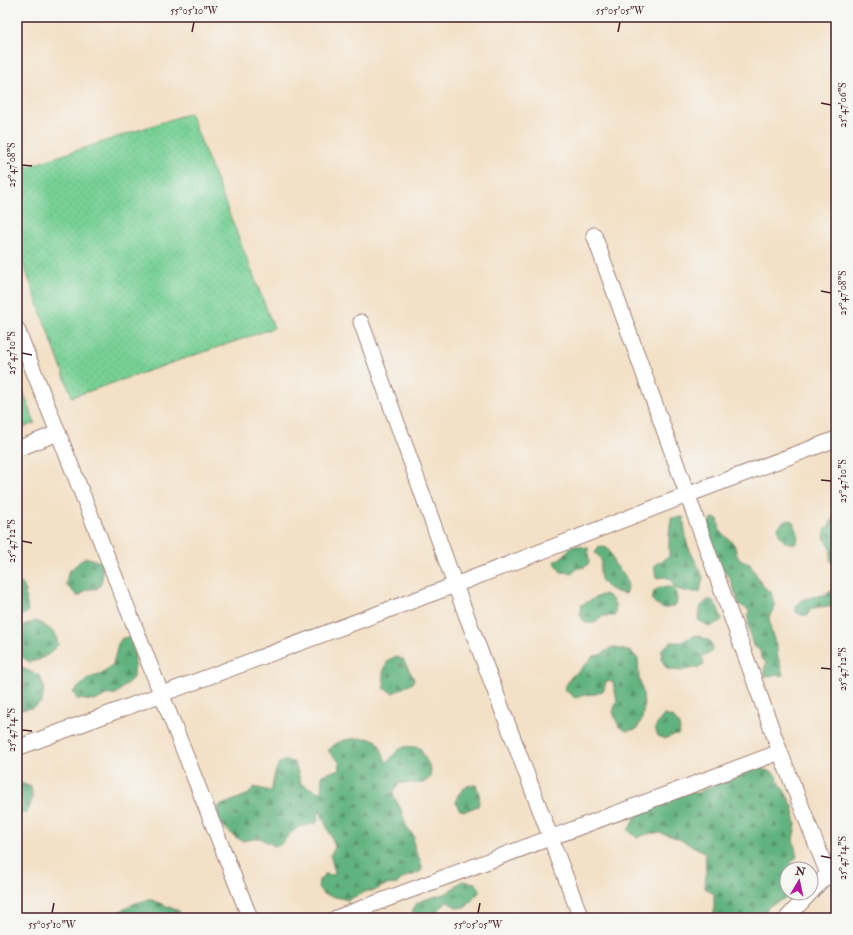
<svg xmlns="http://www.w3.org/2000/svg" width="853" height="935" viewBox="0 0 853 935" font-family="'IM FELL Double Pica',serif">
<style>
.green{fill:url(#green-dots);stroke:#607860}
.forest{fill:url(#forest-firs);stroke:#566854}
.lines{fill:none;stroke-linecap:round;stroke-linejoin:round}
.minor-casing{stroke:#9e8078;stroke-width:17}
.minor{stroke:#fff;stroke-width:15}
.ticks{fill:none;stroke:#4a1f2b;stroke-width:1.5}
.neatline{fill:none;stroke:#4a1f2b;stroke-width:1.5}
.ticks-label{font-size:10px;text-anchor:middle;fill:#4a1f2b}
</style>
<defs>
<pattern id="green-dots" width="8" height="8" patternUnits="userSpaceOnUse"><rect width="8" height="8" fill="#77d095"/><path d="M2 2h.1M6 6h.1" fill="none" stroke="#68b281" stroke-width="1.8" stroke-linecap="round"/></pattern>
<pattern id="forest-firs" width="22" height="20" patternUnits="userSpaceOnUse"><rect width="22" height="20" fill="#61b27e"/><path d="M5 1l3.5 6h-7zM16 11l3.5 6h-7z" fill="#529067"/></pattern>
</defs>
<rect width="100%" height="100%" fill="#f6f6f2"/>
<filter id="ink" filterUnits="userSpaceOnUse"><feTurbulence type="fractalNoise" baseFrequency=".025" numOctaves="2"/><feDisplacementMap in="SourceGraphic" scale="8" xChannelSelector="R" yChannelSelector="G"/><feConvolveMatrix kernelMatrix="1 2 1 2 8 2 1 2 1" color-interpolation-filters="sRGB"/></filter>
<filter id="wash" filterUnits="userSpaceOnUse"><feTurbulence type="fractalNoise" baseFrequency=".012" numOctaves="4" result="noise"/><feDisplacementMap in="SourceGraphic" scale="16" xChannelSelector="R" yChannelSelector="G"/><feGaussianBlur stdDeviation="0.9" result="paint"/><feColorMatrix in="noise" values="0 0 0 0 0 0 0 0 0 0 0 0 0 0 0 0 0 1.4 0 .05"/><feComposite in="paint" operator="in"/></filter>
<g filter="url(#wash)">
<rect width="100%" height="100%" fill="#f3e0c6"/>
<g class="green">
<path d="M190,113L274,328L72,397L17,247V170Z"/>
<path d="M17,375L35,423L17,430Z"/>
</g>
<g class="forest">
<path d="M836,514V566H835L830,560L831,549L824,537L826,528L829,526Z"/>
<path d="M683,517L687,544L703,577L700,592H687L674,588L672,580L666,577L656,578L654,565L669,557V534L671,518Z"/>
<path d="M712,518L718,519L720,531L734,544L738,558L749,563L764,587L771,592L775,606L769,617L771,631L777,647V654L783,675L765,676L764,670L766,663L761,658L760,649L753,646C749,633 747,623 749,610L739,604L730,578L721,569L704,529Z"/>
<path d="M791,520C797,528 801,536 795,544L785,542L779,535L778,527L783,522Z"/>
<path d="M572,545L588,548L589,563L585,567L579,568L572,573L561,572L554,561C563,558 567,552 572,545Z"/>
<path d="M599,546L607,548L611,554L614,563L625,576L628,586L625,594C613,592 598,585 600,569C601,560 603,560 595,553Z"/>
<path d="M85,557L101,562C103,571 104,582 97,589H88L78,597L66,585L68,572Z"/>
<path d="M17,579L24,586L28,612L23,615L17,617Z"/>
<path d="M836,586V608C825,606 821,606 810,609L808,615H801L796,612V606L803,599L823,595L832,591Z"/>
<path d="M660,587H670L675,590L677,599L676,605C664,610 662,610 652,600L654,591Z"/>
<path d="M605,594C615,600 617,605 615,616H603C598,621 593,624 586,623C580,617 579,613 581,605C589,602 596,596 605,594Z"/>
<path d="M707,600H712L717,606L722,620L710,627L698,620L701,606Z"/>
<path d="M37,621C48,628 57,631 58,645L49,654L39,660L29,662L20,655L17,646V631L25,624Z"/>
<path d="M696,635L710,641L713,648L710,653L702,656L704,663L703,666L680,671L667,669L661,659L662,649L671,642H681Z"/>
<path d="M130,637L135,657L134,677L116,694L106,695L95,701L77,699L73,692L89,678L102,674L113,664L118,644L122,638Z"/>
<path d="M612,647L632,652L638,659L639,678L643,693L644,707L642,719L637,729L627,731L619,727L613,712L617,700L613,682L606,681L604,690L596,694L584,695L575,698L564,689L571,677L579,671L593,656L600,655Z"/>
<path d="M395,657L403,659L414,679L413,683L393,693L385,689L383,673L388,660Z"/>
<path d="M17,667L24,669L40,676L44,687L42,702L32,708L19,710L17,708Z"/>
<path d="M664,715L673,717L679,724L680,731L678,735L671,736L665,739L658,736L655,728L659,721Z"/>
<path d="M366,738L376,740C382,748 383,755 387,763C400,748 399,744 420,748L431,769L430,778L423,783H400L394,790L393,795L401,809L407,828L414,836C411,850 422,857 422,870C413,878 406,873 397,884L385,885L374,891H367L348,900L323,894L318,887L319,880L325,874L334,875L335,872L330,855L335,848C332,834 323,823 320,809L317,823L299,827L292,832L280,845L274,846L260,838L243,841L235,837L222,825L216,818L219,806L249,794L254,787L271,791L275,773L279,763L285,761L294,762L298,772L301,784L321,793L322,775L339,769L340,763L328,751C338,738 351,739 366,738Z"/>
<path d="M757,767L774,773L793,806L796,825L793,839L797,857L790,864L798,867L800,869H787V893H796L769,906L762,918H709L714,913V894L705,888L706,870L705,852C688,845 672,832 652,833C647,834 642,836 637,838L628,830L635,818L650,800L680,789L697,793L722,781L738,777Z"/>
<path d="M21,783L31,787C33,797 32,802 28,811L17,815V786Z"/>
<path d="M469,785H476C479,793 481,798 478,806L465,811L460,810C451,799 460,791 469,785Z"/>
<path d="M462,881L475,883L481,890L466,907L458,908L447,902L431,918H418L419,917L412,911L417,903L423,900L447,893Z"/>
<path d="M149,899L179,911L183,918H103L106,916L123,910L133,904Z"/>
</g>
</g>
<g filter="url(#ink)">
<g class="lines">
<defs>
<g id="minor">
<path d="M594,235L780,752L828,874L836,881"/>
<path d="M361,322L455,585L581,918"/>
<path d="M17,329L250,918"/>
<path d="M17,449L58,433"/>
<path d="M17,748L455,585L687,495L836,439"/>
<path d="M811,892L836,865"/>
<path d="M336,918L780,752"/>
<path d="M787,918L810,893"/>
</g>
</defs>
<use href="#minor" class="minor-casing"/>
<use href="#minor" class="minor"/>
</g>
</g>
<path class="ticks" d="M192,32L194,22M618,32L620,22M821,103L831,105M22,165L32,166M821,291L831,293M22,353L32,355M821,480L831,481M22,541L32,543M821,668L831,669M22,730L32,731M821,856L831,858M52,913L54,903M478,913L480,903"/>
<rect width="853" height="935" fill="none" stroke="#f6f6f2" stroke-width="44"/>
<g transform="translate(799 881) rotate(9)"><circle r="19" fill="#f6f6f2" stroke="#b1a0a2"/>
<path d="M0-3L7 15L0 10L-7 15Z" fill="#b5179e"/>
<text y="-6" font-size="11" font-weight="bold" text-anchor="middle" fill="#4a1f2b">N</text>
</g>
<rect x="22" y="22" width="809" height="891" class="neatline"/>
<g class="ticks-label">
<text x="194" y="14">55°05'10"W</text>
<text x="620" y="14">55°05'05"W</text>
<text transform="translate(842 105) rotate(-90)" y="4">25°47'06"S</text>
<text transform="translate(11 165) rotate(-90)" y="4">25°47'08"S</text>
<text transform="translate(842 293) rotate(-90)" y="4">25°47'08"S</text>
<text transform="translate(11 353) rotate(-90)" y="4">25°47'10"S</text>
<text transform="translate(842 481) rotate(-90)" y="4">25°47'10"S</text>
<text transform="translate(11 541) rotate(-90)" y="4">25°47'12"S</text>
<text transform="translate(842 669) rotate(-90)" y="4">25°47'12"S</text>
<text transform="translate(11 730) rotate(-90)" y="4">25°47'14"S</text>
<text transform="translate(842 858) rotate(-90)" y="4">25°47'14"S</text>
<text x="52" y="928">55°05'10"W</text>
<text x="478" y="928">55°05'05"W</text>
</g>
</svg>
